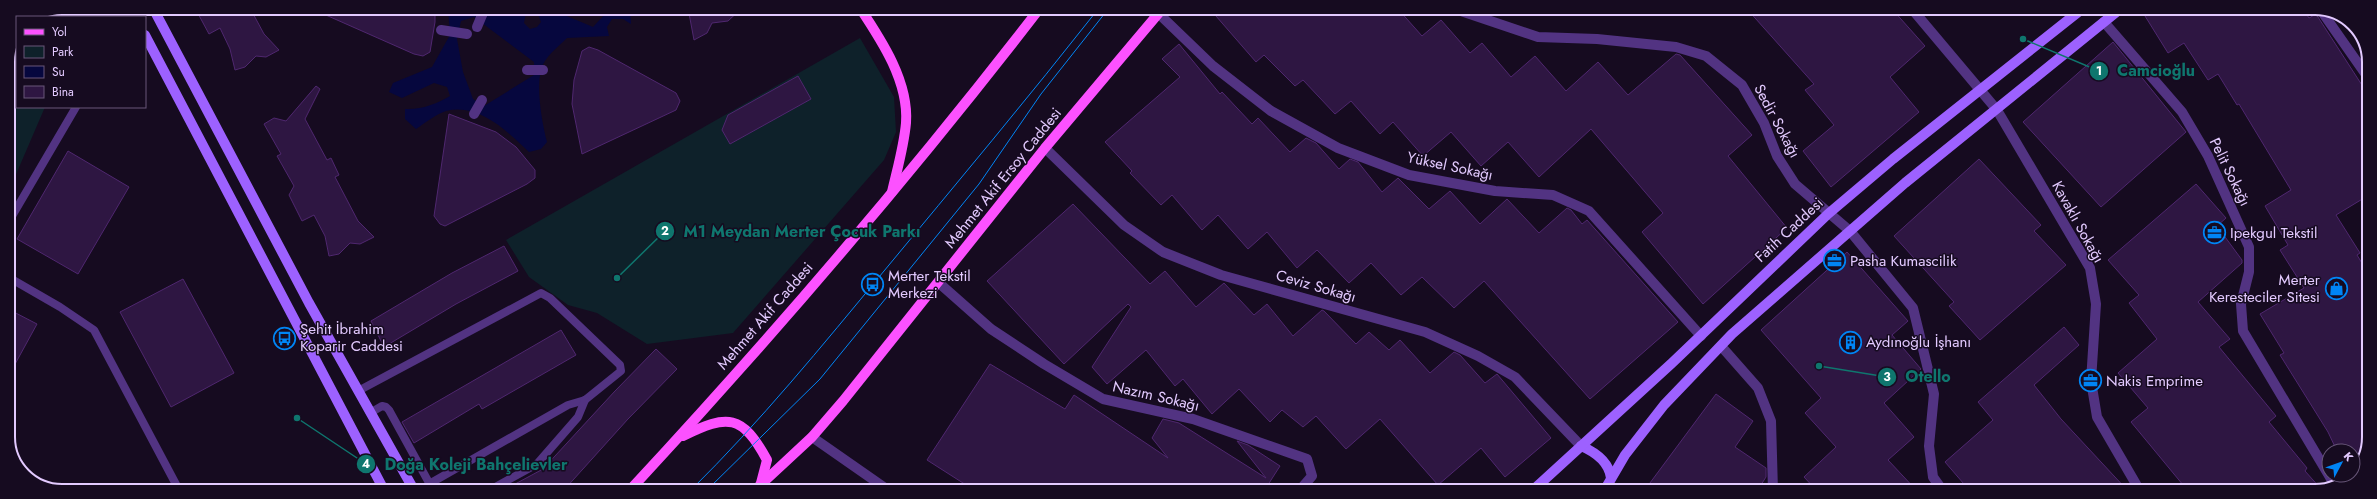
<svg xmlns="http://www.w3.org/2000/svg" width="2377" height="499" viewBox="0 0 2377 499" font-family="Jost,sans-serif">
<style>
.green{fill:#0e212a}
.water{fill:#06073e;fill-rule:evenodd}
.building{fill:#2e1642;stroke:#4f276f}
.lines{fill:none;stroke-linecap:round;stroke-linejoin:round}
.lane{stroke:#523382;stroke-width:8}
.street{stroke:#523382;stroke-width:10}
.secondary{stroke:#9d61ff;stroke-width:10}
.primary{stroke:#fc51ff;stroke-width:10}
.tram{stroke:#0085f5;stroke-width:1}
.labels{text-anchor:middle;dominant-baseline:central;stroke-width:3;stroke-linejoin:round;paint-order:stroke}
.street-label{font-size:15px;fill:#e3caff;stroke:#160b20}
.poi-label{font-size:15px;fill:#e3caff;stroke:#160b20;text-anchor:start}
.rim{fill:none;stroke:#e3caff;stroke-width:2}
.leader{fill:none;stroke:#0f766e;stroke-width:1.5}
.callout-dot{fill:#0f766e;stroke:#160b20;stroke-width:1.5}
.mark-label{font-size:12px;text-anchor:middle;font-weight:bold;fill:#fff}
.callout-label{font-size:16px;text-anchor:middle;font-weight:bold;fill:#0f766e;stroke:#160b20;stroke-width:3;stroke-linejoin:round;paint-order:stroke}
</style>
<rect width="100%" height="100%" fill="#160b20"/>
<g class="green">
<path d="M62,8H72V17H40Z"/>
<path d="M860,38L894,97L896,132L884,160L733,333L647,344L597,313L568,305L529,277L506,240Z"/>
<path d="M17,40V107H45L8,193V62Z"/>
</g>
<path class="water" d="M448,8H511L526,12L524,23L530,29L537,27L541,22L538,14L540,9L567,8L562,14L593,27L606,13V8H630L631,24L623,19H612L607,27L609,36L567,38C558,47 544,57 541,70C536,89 542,123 547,142L541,149L529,152C507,131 479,103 446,111C436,114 425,123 416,129L405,119V109C421,110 436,104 450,96L447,87L434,83L402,98L389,92L393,83L432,67L450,35ZM474,17L534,62V75L484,106L473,99L463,72L457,39L461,21Z"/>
<g class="building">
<path d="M195,8H250L264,34L279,50L266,57L256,56L245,67L235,70L230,49L220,28L209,34Z"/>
<path d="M310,8H435V22L430,52L423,56L414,54Z"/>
<path d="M688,8H742L728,21L712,23L707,33L694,40Z"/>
<path d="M1209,8L1398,9L1422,36L1441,20L1470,53L1482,43L1511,77L1535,56L1566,91L1598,62L1628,95L1676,54L1680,55L1752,135L1728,156L1787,228L1703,304L1642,232L1663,213L1591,129L1539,177L1508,142L1481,166L1451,132L1423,156L1393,122L1380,134L1351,101L1335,114L1303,80L1295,86L1264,55L1256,62Z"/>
<path d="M1747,9H1892L1925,46L1890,77L1919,112L1831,187L1803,151L1834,125L1805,90L1814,84Z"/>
<path d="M2156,9H2303L2309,18L2316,14L2369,96V142L2363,146L2369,155V195L2336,215L2360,253L2357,255L2368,273V447L2353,473V451H2337L2328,432L2280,355L2284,353L2260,314L2304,288L2280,250L2288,245L2265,206L2291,190L2239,104L2237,105L2218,74L2208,80L2184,43L2168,53L2145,16Z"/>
<path d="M2113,42L2186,132L2101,207L2023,122Z"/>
<path d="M1179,44L1220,94L1222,92L1252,124L1258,118L1290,152L1306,138L1316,143L1339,169L1350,159L1358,162L1382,192L1398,178L1429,209L1450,191L1480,224L1507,199L1539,233L1567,208L1571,210L1582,224L1587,220L1678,322L1590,399L1484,281L1454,308L1422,277L1401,295L1371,263L1349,283L1317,250L1297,268L1267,232L1248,249L1218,215L1202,230L1172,195L1161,205L1130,173L1132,171L1105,142L1180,77L1162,59Z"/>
<path d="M589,47L598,50L676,93L680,101L676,110L582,154L572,104L574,80L582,51Z"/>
<path d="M798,76L811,99L730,144L722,130L728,115Z"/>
<path d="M316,86L320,89L305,119L327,160L331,158L339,175L335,177L358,221L374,237L360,244L350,243L339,254L329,256L325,236L314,215L302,221L289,195L294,186L277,156L281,154L264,124L274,118L286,121Z"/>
<path d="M449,114L496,132L516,147L535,170V178L527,184L445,226L440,224L434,216Z"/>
<path d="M68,151L129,187L78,274L17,239Z"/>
<path d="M1979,159L2041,225L2034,231L2066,265L1980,340L1949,306L1954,302L1894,236Z"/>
<path d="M2196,184L2226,218L2217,226L2242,260V263L2198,302L2230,339L2219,347L2276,416L2269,422L2307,468L2305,471L2321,489L2315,491H2188L2131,422L2148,408L2118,373L2157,339L2129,303L2139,295L2108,260Z"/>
<path d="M1073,204L1150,284L1165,271L1196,307L1224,283L1254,315L1267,304L1293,336L1322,310L1324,311L1356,344L1369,332L1389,350L1400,340L1430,373L1454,352L1460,355L1485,383L1497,374L1551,438L1505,477L1481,448L1438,485L1380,419L1346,449L1316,416L1303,427L1282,410L1270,422L1239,389L1212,414L1183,379L1175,386L1146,350L1107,384L1092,367L1131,307L1128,304L1064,364L987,281Z"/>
<path d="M504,246L518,271L456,304L384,347L371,321L452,273Z"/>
<path d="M1847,252L1908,321L1892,335L1921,369L1884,403L1914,437L1888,460L1917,491H1817L1804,477L1836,447L1805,413L1821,398L1761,330Z"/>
<path d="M183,279L234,373L171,407L120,312Z"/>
<path d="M8,309L37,324L8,377Z"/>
<path d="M2064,327L2079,345L2034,385L2061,419L2128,491H1970L1945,462L1993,420L1978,402Z"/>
<path d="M561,330L576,355L482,409L479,404L414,443L402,422Z"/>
<path d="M656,349L677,369L628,419L564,490H504L543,469L615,391Z"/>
<path d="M990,364L1065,409L1074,395L1168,458L1152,438L1163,419L1179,423L1266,478L1237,441L1248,445L1280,466L1264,491L974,490L927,460Z"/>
<path d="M1716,394L1753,421L1735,447L1766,468V477L1757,491H1644Z"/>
</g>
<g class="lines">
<g class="lane">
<path d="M110,17L112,8"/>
<path d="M8,223L76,107"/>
<path d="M8,277L60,307L94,330L179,490"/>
<path d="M358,391L541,293L550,298L620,365L621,371L585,400L568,405L429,484"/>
<path d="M370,413L382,406L386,407L389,410L433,490"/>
<path d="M490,490L537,464L578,417L585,400"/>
</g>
<g class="street">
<path d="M1455,9L1538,37L1597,39L1676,47L1706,56L1742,85L1764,123L1777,156L1795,184L1850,231L1913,308L1934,394L1929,446L1933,477L1943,491"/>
<path d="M1912,9L1997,110L2090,268L2096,304L2091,381L2097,417L2140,491"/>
<path d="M2320,9L2369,79"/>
<path d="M1159,14L1213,66L1271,111L1338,148L1409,175L1495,191L1553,195L1589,211L1701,336"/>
<path d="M2104,22L2182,112L2208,156L2249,247V272L2241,304L2243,331L2334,484"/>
<path d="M477,27L485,8"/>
<path d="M441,30L467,34"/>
<path d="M527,70H543"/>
<path d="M474,114L482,100"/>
<path d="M1045,148L1124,225L1163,252L1221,275L1425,332L1478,356L1515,377L1581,446"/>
<path d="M939,283L991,329L1044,364L1103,399L1193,419L1307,459L1312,476L1299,491"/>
<path d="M1721,346L1758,388L1771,421L1773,491"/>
<path d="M812,437L888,490"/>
</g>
<g class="secondary">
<path d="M131,8L136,17"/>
<path d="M153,8L309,303L414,490"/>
<path d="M145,35L384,490"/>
<path d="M1581,446C1595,452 1609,462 1611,478"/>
<path d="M1532,491L1672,363L1828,214L1893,159L2082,9"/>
<path d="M1604,491L1625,455L1664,405L1732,334L1905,183L2120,9"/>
</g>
<g class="primary">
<path d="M860,8C882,41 909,82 906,123C904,146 897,170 892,192"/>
<path d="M683,436C728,414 742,414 767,460L761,483"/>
<path d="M630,490C773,336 911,175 1040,8"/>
<path d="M755,490L812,437L843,401L1045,148L1163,8"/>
</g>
<g class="tram">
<path d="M691,490C760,422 822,346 884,271C956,184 1029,97 1099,8"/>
<path d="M707,490L820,379L979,184L1041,94L1109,8"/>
</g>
</g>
<defs>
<symbol id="office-ring" viewBox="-11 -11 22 22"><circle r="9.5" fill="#160b20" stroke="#0085f5" stroke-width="1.5"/><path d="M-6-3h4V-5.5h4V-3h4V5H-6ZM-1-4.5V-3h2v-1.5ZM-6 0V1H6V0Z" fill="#0085f5"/></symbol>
<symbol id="bus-ring" viewBox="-11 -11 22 22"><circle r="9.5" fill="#160b20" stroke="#0085f5" stroke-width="1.5"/><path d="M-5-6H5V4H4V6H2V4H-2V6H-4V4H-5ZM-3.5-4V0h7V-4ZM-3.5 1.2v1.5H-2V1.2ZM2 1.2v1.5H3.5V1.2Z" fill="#0085f5"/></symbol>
<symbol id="shop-ring" viewBox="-11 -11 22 22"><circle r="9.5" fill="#160b20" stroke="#0085f5" stroke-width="1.5"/><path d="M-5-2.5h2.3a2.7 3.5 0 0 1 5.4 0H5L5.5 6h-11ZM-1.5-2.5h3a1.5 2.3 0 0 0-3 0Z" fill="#0085f5"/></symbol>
<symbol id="building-ring" viewBox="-11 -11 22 22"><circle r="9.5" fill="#160b20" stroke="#0085f5" stroke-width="1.5"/><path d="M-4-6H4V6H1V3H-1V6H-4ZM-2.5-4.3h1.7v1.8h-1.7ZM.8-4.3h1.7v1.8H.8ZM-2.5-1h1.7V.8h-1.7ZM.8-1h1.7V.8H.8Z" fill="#0085f5"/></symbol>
</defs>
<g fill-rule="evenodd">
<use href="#office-ring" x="2202" y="220" width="25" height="25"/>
<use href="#office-ring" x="1822" y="248" width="25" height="25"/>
<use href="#bus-ring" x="860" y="272" width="25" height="25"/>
<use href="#shop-ring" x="2324" y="276" width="25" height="25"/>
<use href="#bus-ring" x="272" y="326" width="25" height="25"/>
<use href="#building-ring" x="1838" y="330" width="25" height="25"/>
<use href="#office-ring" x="2078" y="368" width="25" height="25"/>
</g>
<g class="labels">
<g class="street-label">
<text transform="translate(1777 121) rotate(62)">Sedir Sokağı</text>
<text transform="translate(1450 166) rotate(12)">Yüksel Sokağı</text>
<text transform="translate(2230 172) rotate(64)">Pelit Sokağı</text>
<text transform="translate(1003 178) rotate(-51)">Mehmet Akif Ersoy Caddesi</text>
<text transform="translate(2078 222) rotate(61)">Kavaklı Sokağı</text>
<text transform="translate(1789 230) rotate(-43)">Fatih Caddesi</text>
<text transform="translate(1316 286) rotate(16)">Ceviz Sokağı</text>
<text transform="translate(765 316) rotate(-49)">Mehmet Akif Caddesi</text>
<text transform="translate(1156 396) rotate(13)">Nazım Sokağı</text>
</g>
<g class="poi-label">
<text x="2230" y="233">Ipekgul Tekstil</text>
<text x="1850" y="261">Pasha Kumascilik</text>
<text x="888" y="276">Merter Tekstil<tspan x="888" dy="17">Merkezi</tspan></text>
<text x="2320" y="280" text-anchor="end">Merter<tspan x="2320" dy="17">Keresteciler Sitesi</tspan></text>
<text x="300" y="329">Şehit İbrahim<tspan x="300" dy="17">Koparir Caddesi</tspan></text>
<text x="1866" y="342">Aydınoğlu İşhanı</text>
<text x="2106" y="381">Nakis Emprime</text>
</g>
</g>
<path d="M0 0H2377V499H0ZM62 15H2315A47 47 0 0 1 2362 62V437A47 47 0 0 1 2315 484H62A47 47 0 0 1 15 437V62A47 47 0 0 1 62 15Z" fill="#160b20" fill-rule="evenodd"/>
<path class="rim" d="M62 15H2315A47 47 0 0 1 2362 62V437A47 47 0 0 1 2315 484H62A47 47 0 0 1 15 437V62A47 47 0 0 1 62 15Z"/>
<path class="leader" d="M2023 39L2099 71M617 278L665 231M1819 366L1887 377M297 418L366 464"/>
<g class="callout-dot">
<circle cx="2023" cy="39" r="4"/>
<circle cx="617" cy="278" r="4"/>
<circle cx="1819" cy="366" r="4"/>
<circle cx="297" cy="418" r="4"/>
<circle cx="2099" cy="71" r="10"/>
<circle cx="665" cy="231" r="10"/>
<circle cx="1887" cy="377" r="10"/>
<circle cx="366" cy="464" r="10"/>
</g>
<g class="mark-label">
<text x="2099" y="75">1</text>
<text x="665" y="235">2</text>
<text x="1887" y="381">3</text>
<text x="366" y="468">4</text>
</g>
<g class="callout-label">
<text x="2156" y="76">Camcioğlu</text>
<text x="802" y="237">M1 Meydan Merter Çocuk Parkı</text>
<text x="1928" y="382">Otello</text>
<text x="476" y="470">Doğa Koleji Bahçelievler</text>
</g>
<rect x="16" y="16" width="130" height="92" fill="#160b20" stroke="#685779"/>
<rect x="24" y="29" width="20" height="6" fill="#fc51ff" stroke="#685779"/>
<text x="52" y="36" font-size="12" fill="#e3caff">Yol</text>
<rect x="24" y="46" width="20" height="12" fill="#0e212a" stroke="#685779"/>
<text x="52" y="56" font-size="12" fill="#e3caff">Park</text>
<rect x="24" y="66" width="20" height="12" fill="#06073e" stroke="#685779"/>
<text x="52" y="76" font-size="12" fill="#e3caff">Su</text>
<rect x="24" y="86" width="20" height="12" fill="#2e1642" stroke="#685779"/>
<text x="52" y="96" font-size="12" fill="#e3caff">Bina</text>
<g transform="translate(2341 463) rotate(49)"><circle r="19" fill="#160b20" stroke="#685779"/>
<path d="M0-3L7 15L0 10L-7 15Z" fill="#0085f5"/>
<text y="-6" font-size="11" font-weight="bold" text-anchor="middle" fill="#e3caff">K</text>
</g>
</svg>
